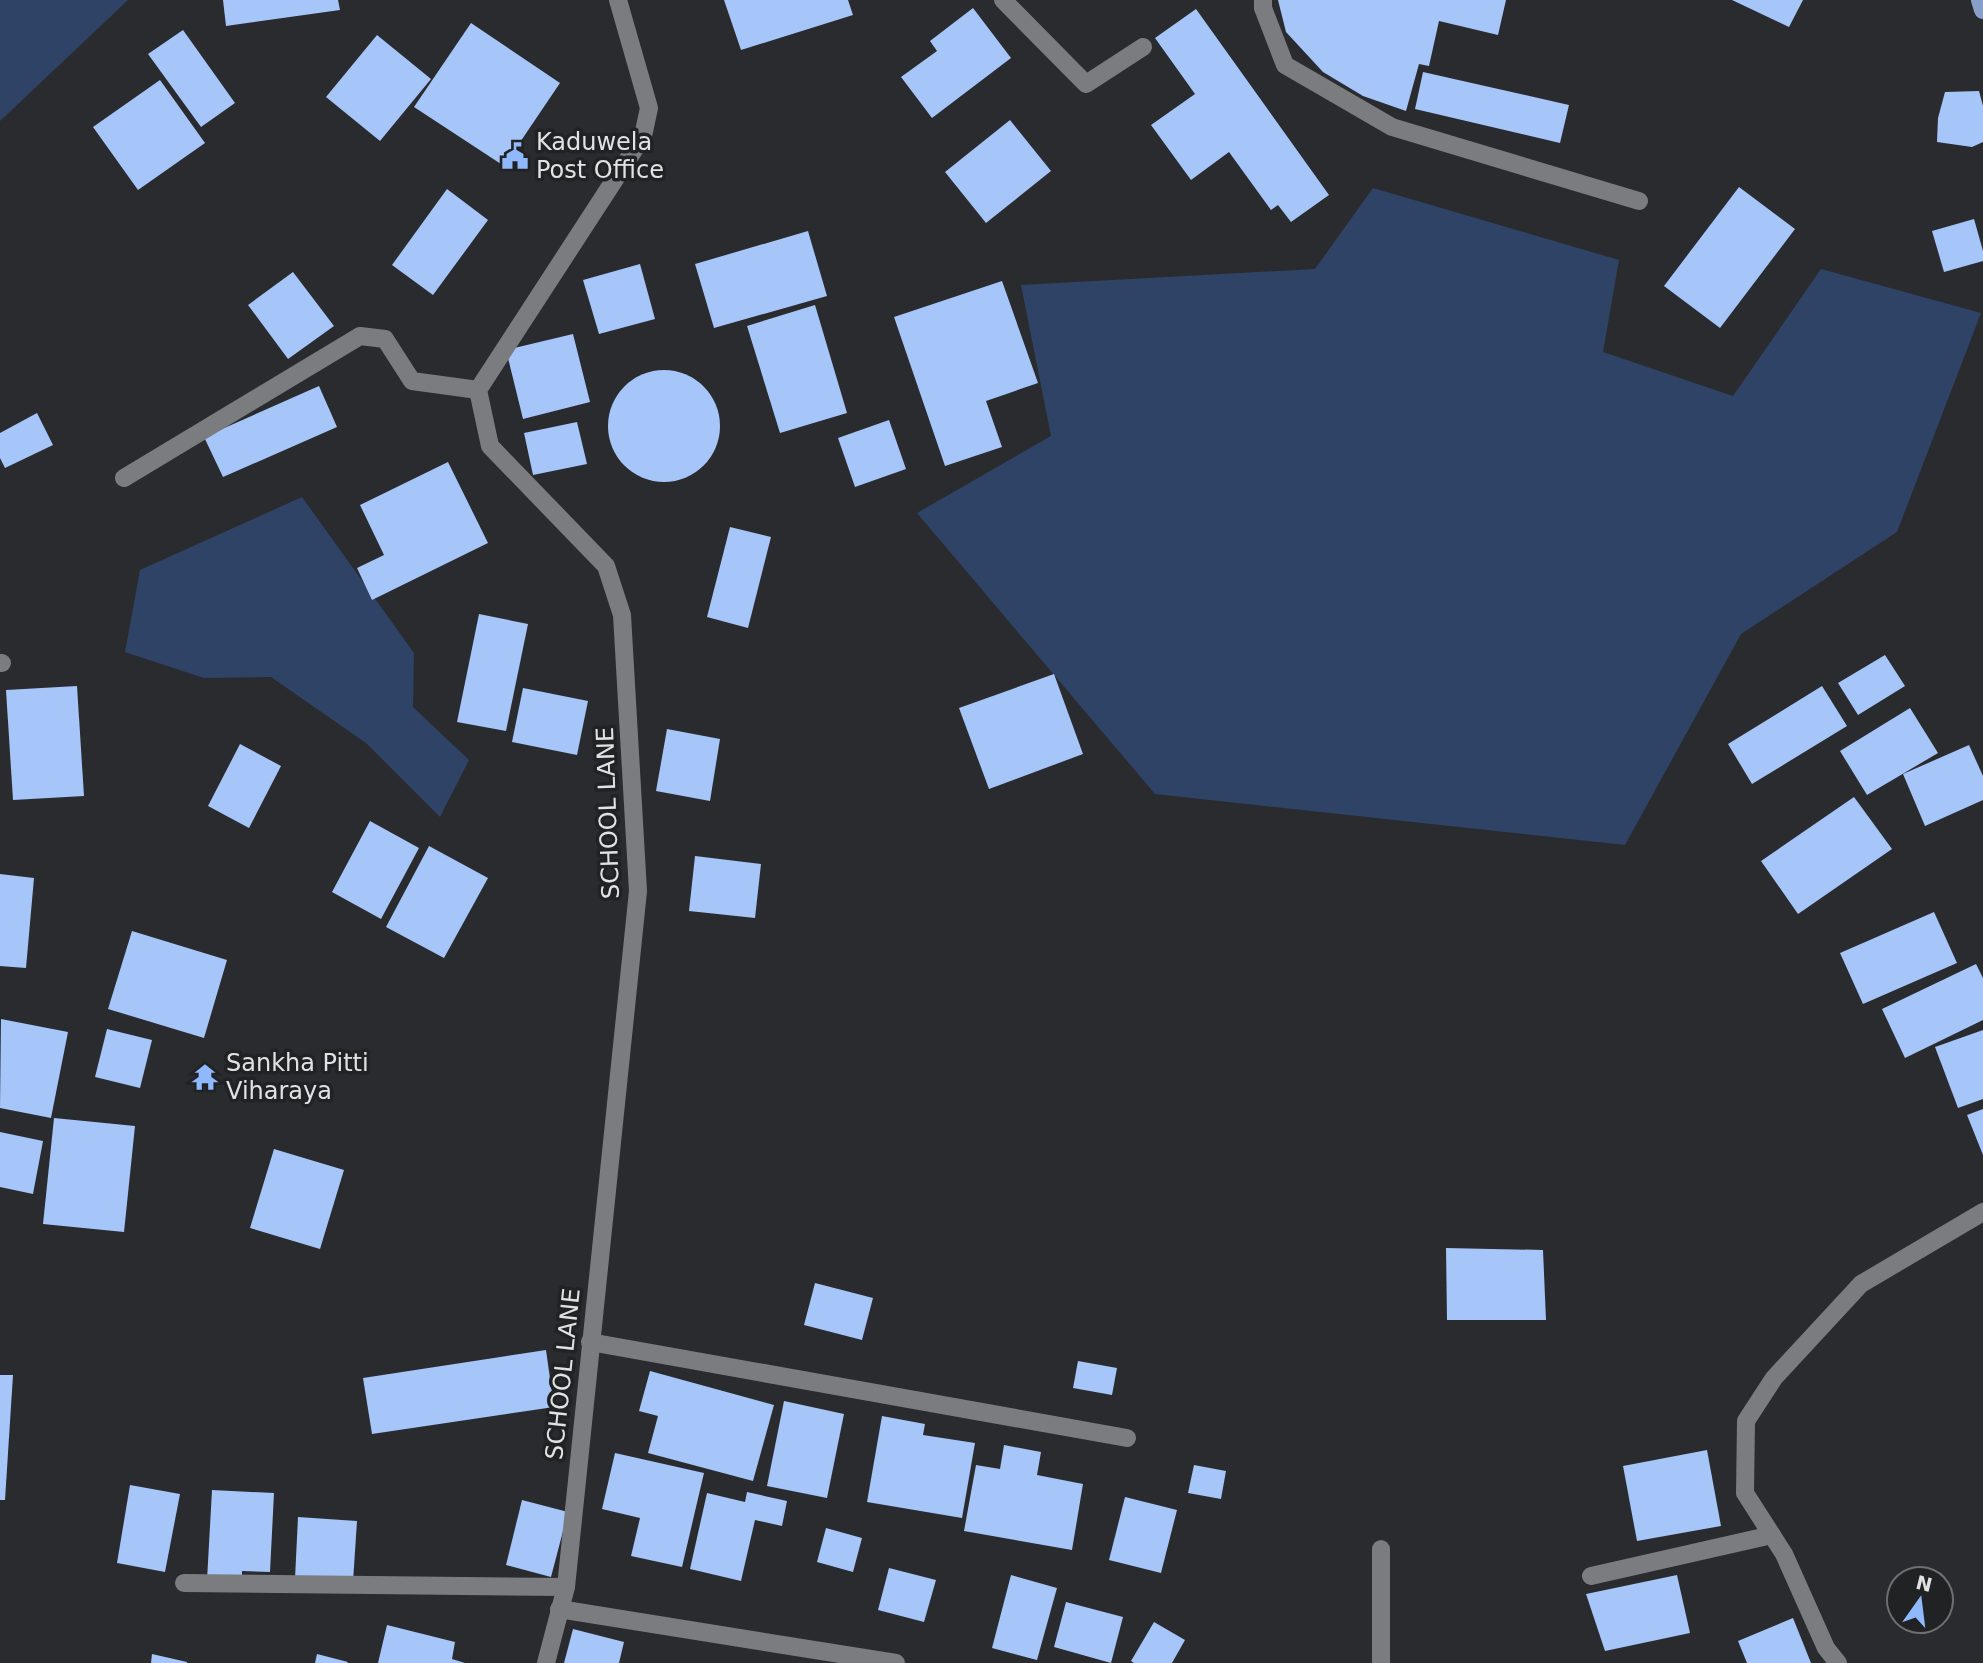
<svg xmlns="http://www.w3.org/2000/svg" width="1983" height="1663" viewBox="0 0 1983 1663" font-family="'DejaVu Sans',sans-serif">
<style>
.green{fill:#2f4367}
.building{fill:#a6c5f9}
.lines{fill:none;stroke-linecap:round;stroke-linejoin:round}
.lane{stroke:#7b7c7f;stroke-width:18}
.street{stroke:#7b7c7f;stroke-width:18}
.primary{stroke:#88a0c9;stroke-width:18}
.labels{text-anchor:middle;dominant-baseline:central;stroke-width:7;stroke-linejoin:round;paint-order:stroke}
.poi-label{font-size:24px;fill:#e1e2e4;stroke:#202224;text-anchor:start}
.street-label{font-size:24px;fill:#e1e2e4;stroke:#202224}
</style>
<rect width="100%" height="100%" fill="#2a2b2e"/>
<g class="green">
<path d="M0,0H128L0,121Z"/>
<path d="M1373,188L1619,260L1603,352L1733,396L1821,269L1981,313L1897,532L1741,634L1625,845L1155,794L917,513L1051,436L1021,285L1315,269Z"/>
<path d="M302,497L414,653L413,707L469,760L440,817L366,743L271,677L204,678L125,652L140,570Z"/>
</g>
<g class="building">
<path d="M223,0H338L340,10L226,26Z"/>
<path d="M724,0H848L853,15L741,50Z"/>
<path d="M1278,0H1506L1498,35L1439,21L1429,66L1419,64L1406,111L1363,96L1323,72L1286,32Z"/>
<path d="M1732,0H1803L1789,27Z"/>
<path d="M973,8L1011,58L932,118L901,77L937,51L930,41Z"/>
<path d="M1196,9L1329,195L1291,222L1278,205L1271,210L1229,152L1191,180L1151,125L1195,94L1155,38Z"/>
<path d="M471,23L560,83L504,166L414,107Z"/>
<path d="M183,30L235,103L201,127L148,54Z"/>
<path d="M377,35L431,79L380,141L326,97Z"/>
<path d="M1423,72L1569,105L1560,143L1415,109Z"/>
<path d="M160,80L205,143L138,190L93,127Z"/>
<path d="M1979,91L1983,106V142L1972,147L1937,142L1938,118L1945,92Z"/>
<path d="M1010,120L1051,171L986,223L945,172Z"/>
<path d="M1739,187L1795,229L1720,328L1664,286Z"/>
<path d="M447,189L488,220L433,295L392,265Z"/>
<path d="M1974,219L1983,251V261L1944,272L1932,231Z"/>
<path d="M808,231L827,296L714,328L695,264Z"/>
<path d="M640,264L655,319L599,334L583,280Z"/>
<path d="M293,272L334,326L288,359L248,305Z"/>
<path d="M1002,281L1038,383L986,401L1002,447L945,466L894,317Z"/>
<path d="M815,305L847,413L780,433L747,326Z"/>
<path d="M573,334L590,402L523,419L506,350Z"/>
<circle cx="664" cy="426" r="56"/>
<path d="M319,386L337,427L223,477L204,437Z"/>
<path d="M37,413L53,445L5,468L0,458V433Z"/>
<path d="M889,420L906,469L855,487L838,438Z"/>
<path d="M577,422L587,464L533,475L524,433Z"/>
<path d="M448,462L488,543L372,600L357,568L384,555L360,505Z"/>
<path d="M730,527L771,537L748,628L707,617Z"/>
<path d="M479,614L528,624L506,731L457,722Z"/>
<path d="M1885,655L1905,686L1858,715L1838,683Z"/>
<path d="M1054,674L1083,754L989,789L959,708Z"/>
<path d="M77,686L84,796L13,800L6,690Z"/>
<path d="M1822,686L1847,726L1752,784L1728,744Z"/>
<path d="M523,688L588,701L577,755L512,742Z"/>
<path d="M1910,708L1938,753L1867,795L1840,751Z"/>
<path d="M667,729L720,739L710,801L656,791Z"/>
<path d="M240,744L281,766L249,828L208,806Z"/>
<path d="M1969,745L1983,776V800L1925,826L1903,774Z"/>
<path d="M1854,797L1892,849L1798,914L1761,861Z"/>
<path d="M370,821L419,848L381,919L332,892Z"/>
<path d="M429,846L488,878L444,958L386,927Z"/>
<path d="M695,856L761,864L755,918L689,911Z"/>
<path d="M0,874L34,878L26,968L0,966Z"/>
<path d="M1934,912L1957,963L1863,1004L1840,953Z"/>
<path d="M132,931L227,960L204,1038L108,1009Z"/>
<path d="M1976,964L1983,978V1020L1905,1058L1882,1009Z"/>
<path d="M1,1019L68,1032L51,1118L0,1108Z"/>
<path d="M107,1029L152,1040L140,1088L95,1077Z"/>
<path d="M1983,1030V1099L1958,1108L1935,1047Z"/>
<path d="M1983,1109V1155L1967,1115Z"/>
<path d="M54,1118L135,1126L124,1232L43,1224Z"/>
<path d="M0,1132L43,1141L33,1194L0,1187Z"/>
<path d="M274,1149L344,1170L320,1249L250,1228Z"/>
<path d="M1446,1248L1543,1250L1546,1320H1447Z"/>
<path d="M815,1283L873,1298L862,1340L804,1325Z"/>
<path d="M546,1350L554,1407L372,1434L363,1378Z"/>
<path d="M1078,1361L1117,1368L1112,1395L1073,1388Z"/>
<path d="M650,1371L774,1405L753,1481L648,1453L658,1416L639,1411Z"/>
<path d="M0,1375H13L5,1500H0Z"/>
<path d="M784,1401L844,1414L827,1498L767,1486Z"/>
<path d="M882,1416L925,1424L923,1435L975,1443L962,1518L867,1502Z"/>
<path d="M1004,1445L1041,1452L1037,1475L1083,1484L1072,1550L964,1531L976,1465L1000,1469Z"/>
<path d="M1707,1450L1721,1526L1637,1541L1623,1466Z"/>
<path d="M615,1453L704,1473L682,1567L631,1556L640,1518L602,1509Z"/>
<path d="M1194,1465L1226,1471L1221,1499L1188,1493Z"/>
<path d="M130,1485L180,1494L165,1572L117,1563Z"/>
<path d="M212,1490L274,1493L270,1572L242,1571V1581L207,1580Z"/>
<path d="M747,1492L787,1501L782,1526L755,1520L741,1581L690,1569L707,1493L745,1502Z"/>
<path d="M1125,1497L1177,1510L1161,1573L1109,1560Z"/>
<path d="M522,1500L568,1512L551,1577L506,1565Z"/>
<path d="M298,1517L357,1521L353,1582L295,1579Z"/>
<path d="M826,1528L862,1538L853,1572L817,1562Z"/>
<path d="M889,1568L936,1580L924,1622L878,1610Z"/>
<path d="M1011,1575L1057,1588L1037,1660L992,1648Z"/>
<path d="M1677,1575L1690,1633L1605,1651L1586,1594Z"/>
<path d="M1066,1602L1123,1617L1111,1663L1054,1647Z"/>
<path d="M1793,1618L1811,1663H1747L1738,1641Z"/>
<path d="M1154,1622L1185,1640L1172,1663H1134L1131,1661Z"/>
<path d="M387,1625L455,1642L452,1659L465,1663H378Z"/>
<path d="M573,1629L624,1642L619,1663H564Z"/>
<path d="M152,1654L187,1662V1663H151Z"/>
<path d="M317,1654L348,1662L347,1663H315Z"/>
</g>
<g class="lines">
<g class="lane">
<path d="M1263,0V8L1285,65L1392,127L1639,201"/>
<path d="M124,478L360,336L385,339L412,381L478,390"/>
</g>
<g class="street">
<path d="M1003,0L1086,84L1143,47"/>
<path d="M0,663H2"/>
<path d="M590,1342L1127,1438"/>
<path d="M1591,1576L1772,1535"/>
<path d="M184,1583L566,1587"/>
<path d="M559,1609L896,1663"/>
<path d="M546,1663L566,1587L638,891L622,615L606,566L490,446L478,390L643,136L649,108L618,0"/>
<path d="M1381,1663V1549"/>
<path d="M1838,1663L1826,1648L1784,1554L1745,1493L1746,1421L1774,1378L1861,1284L1983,1212"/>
</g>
<path class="primary" d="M1980,0L1983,10"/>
</g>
<defs>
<symbol id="civic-bare" viewBox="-9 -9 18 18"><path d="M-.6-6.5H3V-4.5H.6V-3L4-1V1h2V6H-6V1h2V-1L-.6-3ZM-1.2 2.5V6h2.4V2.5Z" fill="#90b8fd" stroke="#202224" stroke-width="2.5" paint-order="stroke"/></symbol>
<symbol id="temple-bare" viewBox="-9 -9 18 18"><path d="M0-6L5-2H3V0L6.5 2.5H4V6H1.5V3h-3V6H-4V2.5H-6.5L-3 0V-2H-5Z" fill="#90b8fd" stroke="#202224" stroke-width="2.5" paint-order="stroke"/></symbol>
</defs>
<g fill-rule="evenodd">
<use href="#civic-bare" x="496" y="137" width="38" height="38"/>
<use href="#temple-bare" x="186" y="1058" width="38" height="38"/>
</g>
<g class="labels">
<g class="poi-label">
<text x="536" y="142">Kaduwela<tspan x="536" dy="28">Post Office</tspan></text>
<text x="226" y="1063">Sankha Pitti<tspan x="226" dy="28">Viharaya</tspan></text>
</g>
<g class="street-label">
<text transform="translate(608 813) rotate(-92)">SCHOOL LANE</text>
<text transform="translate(563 1374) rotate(-84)">SCHOOL LANE</text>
</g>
</g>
<g transform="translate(1920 1600) rotate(14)"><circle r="33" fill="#202224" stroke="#6d6f71" stroke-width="2"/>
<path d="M0-5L12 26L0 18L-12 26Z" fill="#90b8fd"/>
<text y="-10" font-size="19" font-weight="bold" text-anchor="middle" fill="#e1e2e4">N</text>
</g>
</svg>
